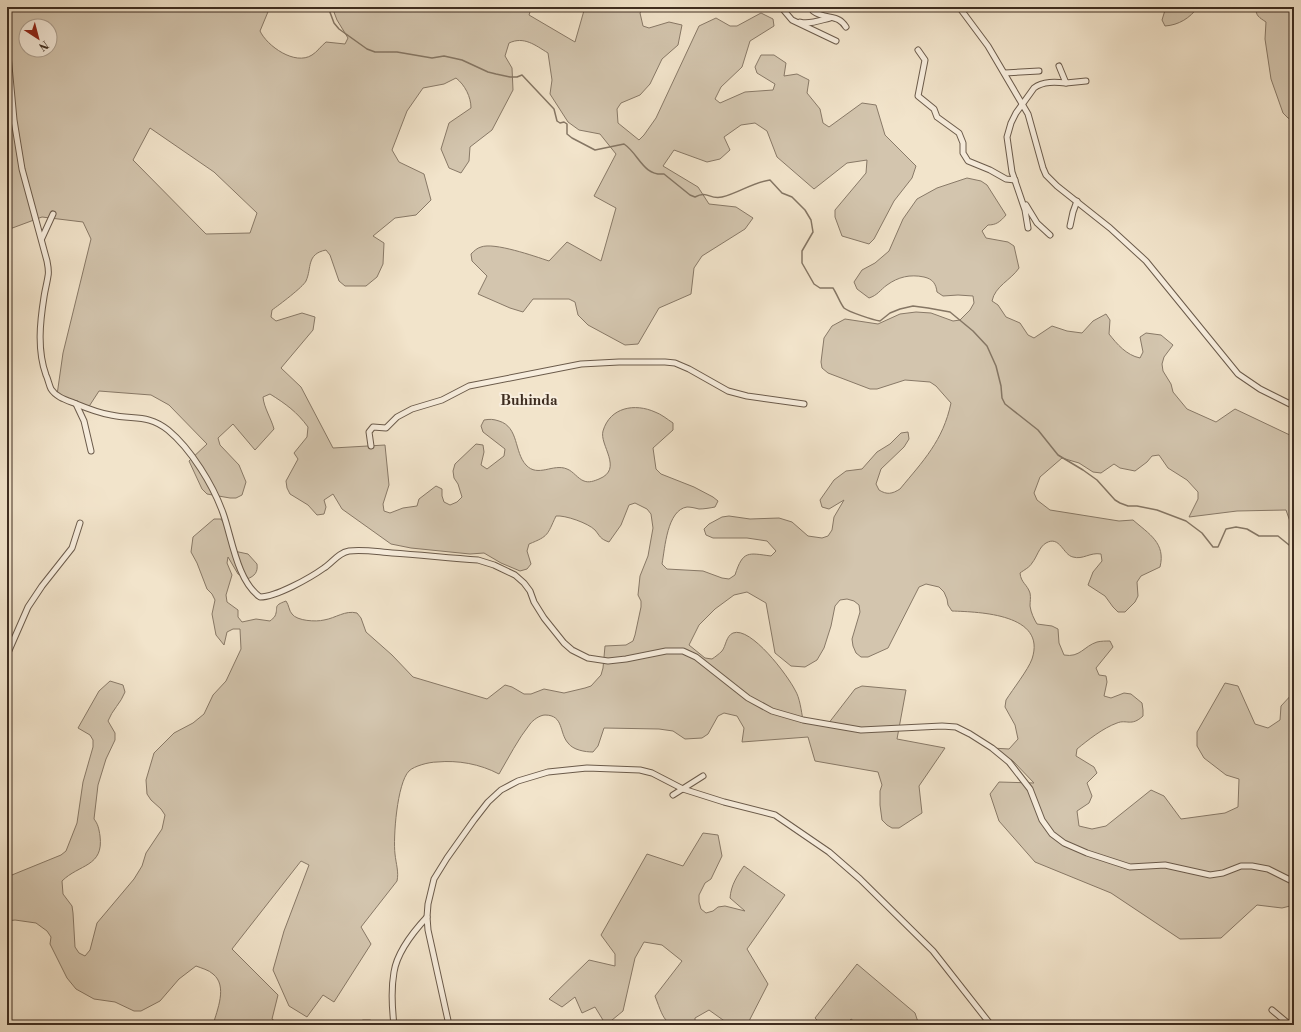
<svg xmlns="http://www.w3.org/2000/svg" width="1301" height="1032" viewBox="0 0 1301 1032" font-family="'Libre Bodoni',serif">
<style>
.green{fill:#d3c5ae;stroke:#887967;fill-rule:evenodd}
.lines{fill:none;stroke-linecap:round;stroke-linejoin:round}
.stream{stroke:#857664;stroke-width:1.5}
.minor-casing{stroke:#6b5b4b;stroke-width:7}
.minor{stroke:#f7eddd;stroke-width:5}
.labels{text-anchor:middle;dominant-baseline:central;stroke-width:4;stroke-linejoin:round;paint-order:stroke}
.quarter-label{font-size:14px;font-weight:bold;fill:#3e2d20;stroke:#f7eddd}
</style>
<rect width="100%" height="100%" fill="#f2e4cb"/>
<filter id="stains"><feTurbulence type="fractalNoise" baseFrequency=".005" numOctaves="4"/><feColorMatrix values="0 0 0 0 .2 0 0 0 0 .09 0 0 0 0 .02 0 0 0 .5 -.17"/></filter>
<radialGradient id="worn" r=".72"><stop offset=".6" stop-color="#630" stop-opacity="0"/><stop offset="1" stop-color="#630" stop-opacity=".3"/></radialGradient>
<g class="green">
<path d="M7,7H270L260,31C267,46 295,66 312,55C317,52 321,46 326,42L345,44L348,38L337,20L332,7H533L531,9L529,15L575,42L585,7H643L640,13L643,26L649,28L669,22L682,25L678,45L662,59L650,84L640,95L621,103L617,109L618,123L639,140L644,135L656,118L699,26L716,18L730,26H737L761,13L773,19L774,26L750,41L742,67L721,87L715,99L720,103L745,92L773,90L775,84L757,73L755,67L761,55H774L786,63L784,76L797,74L809,80L807,93L820,109L823,123L829,127L862,103L876,105L885,135L916,166L912,178L894,201L874,239L869,244L842,236L835,217V210L866,173L867,160L847,163L814,189L777,157L767,131L755,123L741,125L724,137L730,150L720,159L707,162L674,150L663,166L698,187L709,204L736,207L753,218L745,229L702,256L694,268L691,294L659,308L638,344L625,345L588,325L578,315L575,302L569,299H533L523,312L510,308L478,294L487,276L472,261L471,254C474,251 477,248 481,247C494,242 534,256 549,261L567,242L601,261L616,208L594,196L616,154L600,134L579,130L568,122L550,94L552,80L548,53C535,45 524,36 509,43L505,56L512,68L513,90L492,130L470,147L469,161L461,173L449,168L441,149L449,123L471,108C471,97 465,85 456,78L444,84L423,88L407,111L392,150L399,162L424,174L431,200L416,215L395,218L373,236L384,243L383,264L377,277L366,286H345L339,281L330,255L326,250C306,254 312,268 306,281C303,287 279,305 272,310L271,317L276,321L302,313L315,317L313,330L281,368L301,387L333,448L385,445L389,485L383,504L384,511L390,513L403,508L417,506L419,499L436,486L442,489V496L444,502L450,505L457,502L462,497L458,484L454,478L453,471L455,464L476,444L483,445L484,452L481,465L487,469L504,456L505,449L483,432L481,426L484,420C490,419 493,419 499,421C519,427 514,452 526,465C538,478 553,463 567,469C573,471 578,479 584,481C589,483 594,481 599,479C624,469 599,445 603,431C610,407 635,403 655,412C661,414 667,419 673,423V430L653,448L656,469L661,474L694,487L713,497L718,501L715,507C710,508 704,509 699,509C695,508 691,507 687,507C667,510 665,548 662,564L667,569L703,571L722,578L729,579L735,575C743,550 748,553 771,556L776,551L767,541L747,538H713L706,535L704,529L709,524L722,517L729,516L750,519L779,518L792,522L808,536L822,538L828,536L832,530L834,517L844,500L829,509L822,507L820,500L834,480L846,471L862,469L877,452L890,444L901,433L908,432L909,439L904,447L881,469L876,484L879,490C887,495 892,494 900,489C923,461 943,441 951,403L936,386L930,382L905,380L877,389H870L828,373L822,368L821,362L824,338L832,326L845,319L878,324L900,314L916,312L931,313L953,321L960,320L970,310L974,303L973,296L958,295L943,296L937,292C936,284 933,279 924,277C910,274 898,277 887,285C880,290 878,295 869,298L857,289L854,282L862,270L875,263L889,251L903,219L917,199L937,188L967,178L981,181L987,185L1006,215C1000,222 996,225 988,225L982,231L986,238L1008,242L1014,246L1019,268C1011,280 995,286 992,301L998,305L1006,317L1020,323L1028,335L1034,338L1052,326L1067,331L1082,333L1093,321L1106,314L1110,320L1109,334C1117,344 1126,355 1140,358L1143,352L1140,337L1146,333L1161,335L1173,345L1164,357L1162,364L1163,371L1171,384L1173,392L1187,409L1216,422L1235,409L1294,437V533L1286,510L1237,511L1189,517L1198,499V492L1187,480L1168,468L1159,455L1152,456L1147,462L1135,471L1120,468L1114,464L1101,473L1093,472L1079,463L1062,458L1040,477L1034,493L1037,500L1050,510L1119,521L1133,520C1149,534 1166,543 1160,567L1141,576L1137,582L1138,596L1135,602L1125,612H1118L1113,607L1105,596L1088,585L1093,572L1102,561L1101,554C1090,552 1083,560 1073,557C1063,555 1060,535 1046,543C1039,547 1037,557 1032,563C1030,567 1024,570 1020,573C1021,583 1027,584 1030,593C1031,598 1030,601 1030,606C1031,613 1034,619 1037,624L1052,626L1058,629L1059,643L1064,655C1080,658 1084,646 1097,642C1101,641 1106,641 1110,641L1113,647L1096,668L1099,675L1106,676L1107,682L1104,696L1111,698L1124,693L1131,694L1142,703L1143,710V716C1131,727 1127,719 1117,723C1103,728 1088,740 1077,749L1076,756L1094,767L1097,773L1087,783L1092,796L1089,803L1077,811L1079,826L1092,829L1106,826L1151,790L1164,796L1181,819L1225,813L1238,807L1239,779L1226,775L1204,758L1197,746V732L1225,683L1238,686L1255,724L1268,728L1280,720L1281,706L1294,692V905L1282,908L1257,905L1221,938L1180,939L1111,893L1035,862L999,821L990,794L999,782L1034,783L1013,761L992,748L1009,749L1018,739L1015,725L1005,707L1006,700C1013,689 1028,670 1032,659C1047,614 980,612 952,611L948,605L947,599L944,592L939,587L926,584L919,587L888,648L868,657H861L856,653L853,646L852,639L860,612L859,605L854,601L847,599L840,600L835,606L831,626L824,648L817,660L805,667L791,666L775,653L766,603L747,592L734,595L715,609L699,625L689,645L705,658L712,659C715,657 719,654 722,651C726,646 726,636 733,633C751,626 788,676 795,690C800,698 801,710 803,720L828,724L855,689L862,686L906,690L897,739L945,748L919,786L922,813L899,828H892L887,825L882,820L880,805V791L882,785L878,772L815,761L808,737L742,742L744,728L737,716L724,713L718,716L708,734L702,738L685,739L673,731L659,729L604,728L598,746L593,752C585,752 573,750 568,743C559,733 564,715 545,715C540,715 533,720 530,724C518,739 509,757 499,774C480,764 458,760 437,762C429,762 414,766 409,771C397,783 393,838 395,854C396,864 399,872 397,881L361,927L371,944L334,1002L323,995L307,1017L289,1006L273,970L284,931L309,865L301,861L232,949L278,995L272,1019L280,1025H213C217,1010 228,986 213,974C209,970 201,968 196,966L179,979L160,1001L141,1011H134L115,1002L94,999L76,989L67,978L50,944L51,937L47,931L36,923L15,920L7,921V877L61,855L66,851L77,823L83,782L93,747V740L90,735L78,728L99,691L110,681L123,685L125,692C121,703 112,710 108,721L115,733V740L106,759L98,785L94,819C98,824 99,829 100,836C104,867 79,864 62,881L63,894L72,906L73,913L75,947L79,953L85,956L90,950L97,923L134,879L142,866L146,853L162,829L165,815L161,809L151,800L147,794L146,780L154,753L174,733L193,723L204,714L213,695L226,681L241,649L240,629H233L227,632L224,645L216,635L212,614L215,600L212,594L207,589L197,563L191,552L193,537L214,519H221L225,525L234,551L248,554L257,564C258,572 255,576 247,579L238,574L228,557L227,563L232,575L226,595L227,602L238,610V617L242,622L256,619L270,621C272,619 274,618 275,616C279,607 272,606 286,601C289,605 289,611 292,614C297,621 316,622 324,620C336,618 345,610 357,613L361,618L366,632L392,655L413,677L487,699L505,685L512,687L524,694H531L544,689L564,693L585,688L591,686L601,675L603,668L605,646L626,645L633,641L635,635L641,607V601L638,595L640,576L648,556L653,528L651,514L647,509L635,503L629,505L621,525L609,542C600,539 600,536 595,530C588,523 565,515 556,516C547,535 549,536 529,544L527,551L531,564L527,569L520,571L501,563L484,553L470,554L411,548L391,544L342,509L333,494L324,500L326,507L324,514L317,515L308,505L290,494L287,488L286,481L298,459L294,453L307,437L308,427C297,412 286,404 270,394L263,397C264,408 271,418 274,429L255,450L233,424L218,438L220,445L239,465L246,482L242,495L236,498H230L207,494L202,489L189,461L207,444L169,405L151,395L99,391L88,408L57,395L63,353L91,239L83,222L42,217L7,230ZM26,26H50V50H26ZM150,128L214,172L257,213L250,233L206,234L133,160Z"/>
<path d="M1166,7H1198C1190,18 1179,25 1165,26L1162,20Z"/>
<path d="M1257,7H1294V121L1288,118L1283,113L1271,79L1265,39L1266,22C1260,18 1254,15 1257,7Z"/>
<path d="M703,833L718,835L722,856L711,879L705,883L699,895V902L701,909L706,913L713,911L718,907L725,906L745,911L730,898C731,885 737,876 744,866L785,895L747,949L768,984L747,1025H730L709,1010L695,1018V1025C664,1025 666,1025 655,996L682,961L662,945L644,942L635,958L623,1011L606,1025L595,1007L582,1013L575,997L562,1007L549,999L589,960L615,966V954L601,935L647,854L683,866Z"/>
<path d="M857,964L915,1013L919,1025H859L851,1019L846,1025H822L815,1018Z"/>
<path d="M363,1020H370L384,1025H350Z"/>
</g>
<g class="lines">
<path class="stream" d="M328,7L334,23L339,29L367,49L375,52H397L432,58L444,56L462,60L488,72L496,74L510,77H517L522,75L554,109L557,121L560,123L564,122L567,124V134L572,138L595,150L624,144C639,154 643,176 664,174L690,195L695,197C708,190 709,200 722,197C739,193 753,182 770,180L782,193L792,197L805,210L811,220L813,232L802,251V263L814,284L820,288H833C837,294 840,303 844,308C849,312 873,320 880,321L890,313L900,309L913,306L928,308L950,312L973,331L987,346L996,366L1001,386L1002,398L1005,404L1038,430L1058,455L1083,470L1097,480L1115,500L1120,503L1128,506H1137L1157,510L1186,521L1202,533L1213,547H1218L1226,529L1236,527L1247,529L1259,536H1278L1294,549"/>
<defs>
<g id="minor">
<path d="M781,7L792,20L836,41"/>
<path d="M959,7L988,46L1028,114L1043,168L1046,175L1057,186L1110,228L1146,261L1238,374L1260,389L1294,406"/>
<path d="M813,11C822,18 833,16 839,20C841,21 844,24 846,27"/>
<path d="M800,22C809,25 821,20 830,18"/>
<path d="M7,44L14,120L22,169L47,261C48,266 49,272 48,276C47,283 45,290 44,297C40,322 37,350 46,375C48,379 49,385 51,389C56,397 66,400 74,403C86,408 98,413 111,415C134,420 148,414 168,430C191,449 213,485 223,513C232,538 237,581 260,597C276,597 310,578 324,568C333,562 338,553 349,551C363,549 378,552 392,553C421,555 449,558 478,560L494,565L515,575L524,583L530,591L534,602L544,618L564,643L572,650L588,658L608,661L626,659L666,651H683L696,657L748,698L772,711L803,720L861,730L942,726L956,727L970,734L992,748L1009,762L1030,789L1042,820L1052,834L1064,843L1087,853L1130,867L1165,865L1210,875L1223,873L1241,866H1252L1268,869L1294,882"/>
<path d="M918,50L925,60L918,96L934,109L937,117L959,133L963,143V153L968,161L990,170L1006,179L1015,180"/>
<path d="M1059,66L1066,83L1086,81"/>
<path d="M1005,73L1039,71"/>
<path d="M1026,205L1037,223L1050,235"/>
<path d="M1070,226L1073,212L1077,201"/>
<path d="M1028,228L1025,210L1012,172L1007,137L1011,123L1016,113L1034,88C1043,81 1056,82 1066,83"/>
<path d="M42,238L53,214"/>
<path d="M76,404L84,421L91,451"/>
<path d="M371,446L369,432L373,427L386,428L397,417L412,409L442,400L469,386L581,364L619,362H665L675,363L689,369L728,391L747,396L804,404"/>
<path d="M7,655L28,607L42,586L72,548L80,523"/>
<path d="M673,795L703,776"/>
<path d="M1272,1010L1290,1025"/>
<path d="M394,1025C392,1008 391,989 394,972C397,953 414,931 427,917"/>
<path d="M449,1025L428,930L427,917L428,904L434,879L447,858L474,820L488,802L501,790L518,781L548,772L587,768L640,770L652,773L683,789L724,802L775,815L829,852L860,879L933,951L991,1025"/>
</g>
</defs>
<use href="#minor" class="minor-casing"/>
<use href="#minor" class="minor"/>
</g>
<g class="labels">
<g class="quarter-label">
<text x="529" y="401">Buhinda</text>
</g>
</g>
<rect width="1301" height="1032" fill="none" stroke="#f2e4cb" stroke-width="24"/>
<rect x="8" y="8" width="1285" height="1016" fill="none" stroke="#3e2d20" stroke-width="2"/>
<rect x="12" y="12" width="1277" height="1008" fill="none" stroke="#3e2d20"/>
<g transform="translate(38 38) rotate(144)"><circle r="19" fill="#f7eddd" stroke="#ada091"/>
<path d="M0-3L7 15L0 10L-7 15Z" fill="#8f2418"/>
<text y="-6" font-size="11" font-weight="bold" text-anchor="middle" fill="#3e2d20">N</text>
</g>
<rect width="100%" height="100%" filter="url(#stains)"/>
<rect width="100%" height="100%" fill="url(#worn)"/>
</svg>
